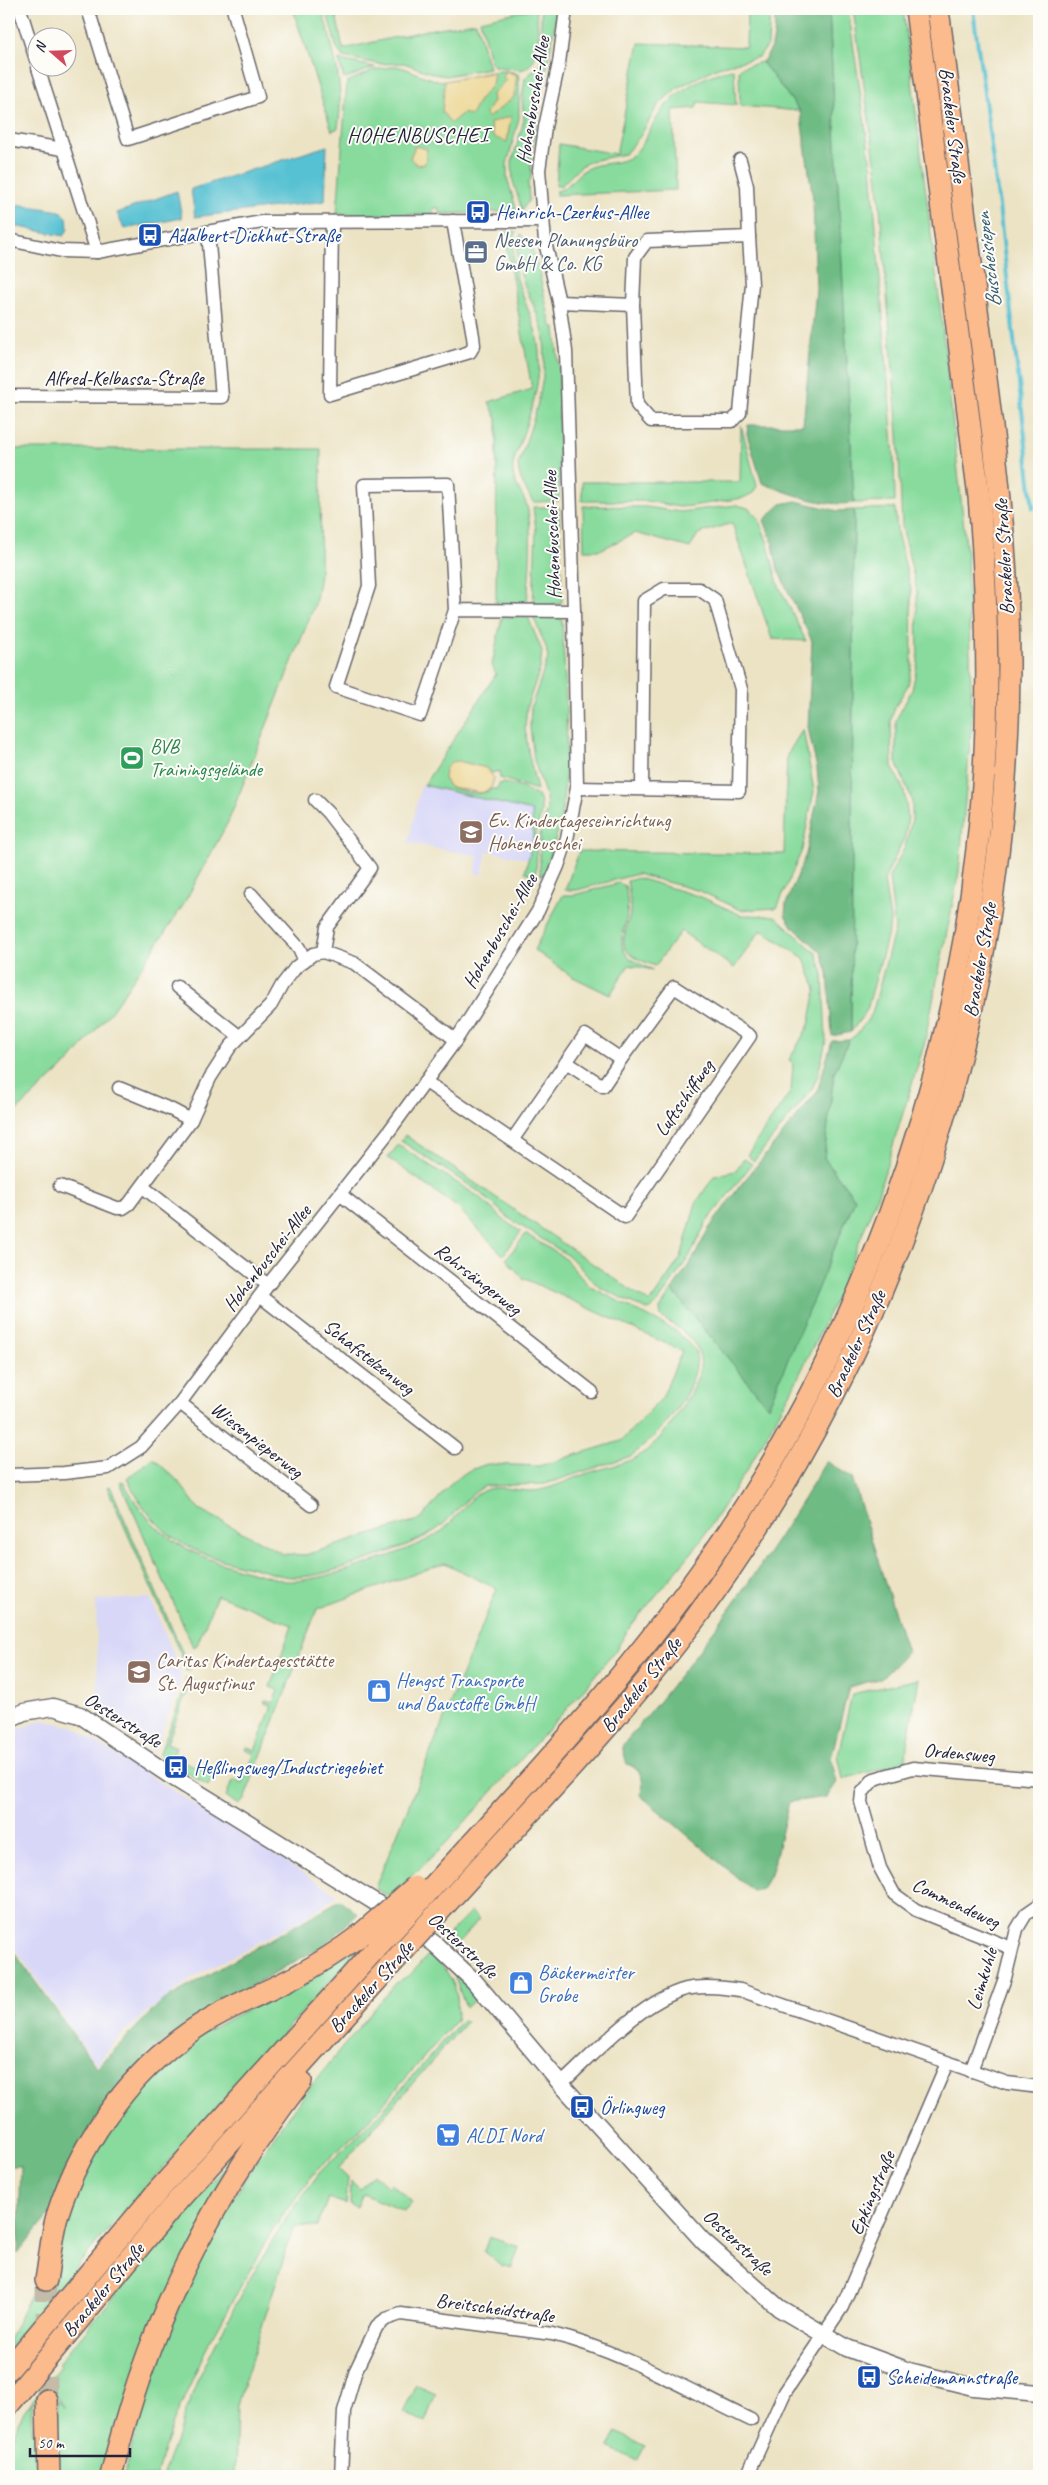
<svg xmlns="http://www.w3.org/2000/svg" width="1048" height="2485" viewBox="0 0 1048 2485" font-family="Caveat,sans-serif">
<style>
.built{fill:#d8d7f8}
.green{fill:#88db9d;stroke:#557e6c}
.forest{fill:#6ebb84;stroke:#486e60}
.sand{fill:#eeda9e;stroke:#887e6c}
.water{fill:#56c1d2;stroke:#3c7286}
.lines{fill:none;stroke-linecap:round;stroke-linejoin:round}
.stream{stroke:#56c1d2;stroke-width:4}
.trunk-tunnel{stroke:#c4bca9;stroke-width:21;stroke-dasharray:21 11;stroke-linecap:butt}
.minor-casing{stroke:#69666b;stroke-width:15}
.tertiary-casing{stroke:#69666b;stroke-width:19}
.trunk-casing{stroke:#69666b;stroke-width:24}
.minor{stroke:#fff;stroke-width:12}
.tertiary{stroke:#fff;stroke-width:16}
.trunk{stroke:#fbbb8d;stroke-width:21}
.trunk-bridge-casing{stroke:#69666b;stroke-width:24;stroke-linecap:butt}
.trunk-bridge{stroke:#fbbb8d;stroke-width:21}
.labels{text-anchor:middle;dominant-baseline:central;stroke-width:4;stroke-linejoin:round;paint-order:stroke}
.street-label{font-size:20px;fill:#22223b;stroke:#fdfcf7}
.transit-label{font-size:20px;fill:#164399;stroke:#fdfcf7;text-anchor:start}
.service-label{font-size:20px;fill:#4e5e75;stroke:#fdfcf7;text-anchor:start}
.leisure-label{font-size:20px;fill:#27864d;stroke:#fdfcf7;text-anchor:start}
.education-label{font-size:20px;fill:#785e54;stroke:#fdfcf7;text-anchor:start}
.shop-label{font-size:20px;fill:#366cbe;stroke:#fdfcf7;text-anchor:start}
.neighbourhood-label{font-size:21px;letter-spacing:1px;fill:#22223b;stroke:#fdfcf7}
.water-label{font-size:21px;font-style:italic;fill:#345a70;stroke:#fdfcf7}
</style>
<rect width="100%" height="100%" fill="#fdfcf7"/>
<filter id="ink" filterUnits="userSpaceOnUse"><feTurbulence type="fractalNoise" baseFrequency=".02" numOctaves="2"/><feDisplacementMap in="SourceGraphic" scale="10" xChannelSelector="R" yChannelSelector="G"/><feConvolveMatrix kernelMatrix="1 2 1 2 8 2 1 2 1" color-interpolation-filters="sRGB"/></filter>
<filter id="wash" filterUnits="userSpaceOnUse"><feTurbulence type="fractalNoise" baseFrequency=".0096" numOctaves="4" result="noise"/><feDisplacementMap in="SourceGraphic" scale="20" xChannelSelector="R" yChannelSelector="G"/><feGaussianBlur stdDeviation="1.12" result="paint"/><feColorMatrix in="noise" values="0 0 0 0 0 0 0 0 0 0 0 0 0 0 0 0 0 1.4 0 .05"/><feComposite in="paint" operator="in"/></filter>
<g filter="url(#wash)">
<rect width="100%" height="100%" fill="#ece3c4"/>
<g class="built">
<path d="M421,785L532,811L533,840L529,859L487,851L482,875L475,873L478,856L408,843Z"/>
<path d="M150,1598L179,1667L181,1678L179,1687L154,1752L98,1711L96,1600Z"/>
<path d="M42,1720L71,1726L338,1895L306,1917L194,1977L146,2013L115,2041L97,2065L9,1940V1733Z"/>
</g>
<g class="green">
<path d="M293,9H322C333,49 345,87 338,128L332,131Z"/>
<path d="M326,9H335L343,49L427,30L476,22L489,68L446,76L434,74L404,63L379,64L343,57L337,49Z"/>
<path d="M531,9H536C538,27 544,64 521,70L494,66L490,60L480,20Z"/>
<path d="M541,9H557L556,19L531,155V179L528,182L529,200L522,210L513,181L512,162L524,120L522,98L525,78L541,64Z"/>
<path d="M747,9H770L768,45L759,57L718,67L677,88L658,105L641,135L625,154L591,161L581,166L562,185L556,186L559,144L616,154L639,43L746,47Z"/>
<path d="M829,9H848L871,165L894,458L895,502L854,503Z"/>
<path d="M853,9H903L940,306L967,555L972,719L959,872L924,1045L877,1197L841,1288L794,1386L747,1470L697,1546L629,1628L616,1650L578,1696L445,1844L390,1897L375,1888L497,1589L445,1563L317,1609L244,1800L238,1805L226,1796L233,1779L243,1783L254,1754L245,1750L246,1747L255,1751L272,1706L264,1702L265,1700L273,1703L278,1690L270,1687L292,1625L217,1595L197,1645L193,1647L120,1482L123,1481C162,1554 211,1561 285,1581C317,1584 408,1552 436,1535C455,1524 463,1501 483,1491C497,1484 516,1491 532,1491C549,1490 566,1481 582,1475C599,1469 617,1466 633,1459C658,1448 681,1411 693,1388C713,1350 690,1335 661,1317L660,1309L672,1290L768,1406L855,1199L824,1158L834,1073L849,1040L857,1034L872,1014L895,928L889,877L905,847L912,819V800L896,762V720L912,690L918,662L917,591L902,526L898,434L878,182Z"/>
<path d="M339,60L375,67L344,79Z"/>
<path d="M762,62L800,111L740,106L739,70L742,67Z"/>
<path d="M396,66C412,69 428,81 445,81C466,82 501,63 519,75V118L507,164V178L517,211L439,214V208H433V215L337,214L347,82L374,70Z"/>
<path d="M732,69L734,70L736,105L698,102L696,108L673,110L676,190L556,195V191C568,190 573,177 583,171C598,160 620,167 634,154C644,145 649,130 657,118C673,91 702,76 732,69Z"/>
<path d="M513,231L516,232C504,280 536,308 539,352C541,383 531,411 521,440C519,448 514,457 513,465C510,483 526,495 528,511C533,542 529,574 527,605L496,606L497,419L489,402L532,389L504,232Z"/>
<path d="M521,234L532,249L538,268L551,325L555,328L559,371V501L533,502C526,490 519,480 518,465C532,424 548,383 544,339C540,303 506,271 521,234Z"/>
<path d="M741,425L757,486L753,493L743,498L691,506L679,507L647,501H582V482H740Z"/>
<path d="M9,449H321L320,575L315,604L228,822L182,907L113,1009L70,1061L9,1118Z"/>
<path d="M737,505L748,508L758,517L767,541L778,584L806,641L772,639L732,523L698,534L690,548L635,533L600,550H584L583,506L646,507L680,512Z"/>
<path d="M533,507H559L562,602L559,604L533,605L536,530Z"/>
<path d="M895,508L897,532L911,589L912,667L908,685L895,707L891,719L892,766L904,791L908,817L905,836L884,880L890,919L889,930L867,1010L851,1032L854,510Z"/>
<path d="M559,615L562,620C565,688 572,759 559,826C555,843 549,859 544,874L540,875V833L547,810L546,797L534,760L530,727L531,707L548,658L546,647L533,616Z"/>
<path d="M502,617H528L542,651L540,669L527,706L525,728L529,756L537,790L500,778L499,771L492,773L486,768L466,763L444,779L450,787C460,790 472,795 482,793C489,792 490,788 497,789L500,783C513,783 528,790 539,797C545,811 537,822 536,836C536,849 538,862 535,875L525,872L533,840L532,811L424,785L496,674L492,665Z"/>
<path d="M803,729L814,791L802,850L777,908L741,910L700,891L637,874L577,890H565L579,851L784,854L787,755Z"/>
<path d="M638,878L701,897L741,915L775,916L817,954L823,974L826,1041L818,1075L812,1089L754,1161L747,1155L791,1091L793,1063L789,1060L809,1025L816,989L804,958L761,930L734,968L681,931L655,966C646,962 629,957 625,948C621,938 629,922 630,913C631,902 629,892 627,881Z"/>
<path d="M619,883L625,886C627,895 628,904 627,913C626,928 615,945 629,957C635,962 645,966 653,970L629,965L610,995L571,976L534,950L563,895H574Z"/>
<path d="M405,1135L650,1303L681,1257L696,1203L714,1176L735,1171L744,1159L752,1164L706,1223L689,1257L659,1301L651,1309L647,1310L599,1287L569,1256L510,1219L478,1191L401,1141Z"/>
<path d="M398,1145L479,1197L505,1221L521,1232L503,1255L457,1207L388,1158Z"/>
<path d="M526,1234L563,1257L589,1286L676,1331L696,1351C702,1388 659,1436 631,1456L545,1484L485,1486C462,1498 451,1523 428,1535C404,1548 325,1577 299,1577C283,1578 269,1572 254,1568C190,1554 158,1539 127,1479L153,1458L177,1480L199,1509L283,1554L305,1555L421,1519L453,1481L468,1471L487,1464L539,1466L621,1441L662,1398L682,1351L523,1278L506,1259Z"/>
<path d="M110,1486L190,1670L186,1671L184,1662L107,1487Z"/>
<path d="M186,1678L194,1681L197,1690L188,1689L167,1743L176,1747L173,1757L212,1773L216,1765H218L208,1786L159,1755L185,1688Z"/>
<path d="M919,1679L907,1744L906,1762L843,1779L838,1755L852,1694Z"/>
<path d="M471,1912L479,1919L459,1943L448,1935Z"/>
<path d="M360,1947L109,2228L9,2348V2340L36,2283L53,2278L58,2242L91,2150L139,2086L195,2038Z"/>
<path d="M430,1953C450,1973 462,1990 456,2020L368,2122L315,2172L273,2229L209,2342L172,2425L156,2476H124C146,2385 180,2293 226,2211C273,2128 335,2056 396,1983L411,1974Z"/>
<path d="M457,1976L476,1998L466,2008L455,1978Z"/>
<path d="M463,2019L466,2022L338,2169L348,2178L346,2204L328,2198L317,2227L294,2226L237,2405L235,2476H163L197,2381L241,2294L284,2221L320,2172L375,2119Z"/>
<path d="M247,2142L104,2476H57V2399L65,2408L58,2397L31,2403L32,2434L38,2406L44,2476H9V2446L24,2411L60,2366L58,2364L171,2228Z"/>
<path d="M373,2174L388,2187L391,2184L412,2202L404,2211L363,2194L357,2208L350,2205L351,2181L360,2189Z"/>
<path d="M489,2237L519,2247L512,2268L501,2265L484,2251Z"/>
<path d="M415,2385L436,2394L425,2422L404,2413Z"/>
<path d="M616,2432L645,2446L637,2461L609,2447Z"/>
</g>
<g class="forest">
<path d="M775,9H829L854,503C823,507 791,494 762,483L747,434L748,425H803L816,290L813,199L800,111L762,62C776,47 775,29 775,9Z"/>
<path d="M796,501L838,511L854,510L851,1032L832,1036L828,973L821,952L792,926L785,915L786,904L806,854L819,791L817,768L808,729L812,641L778,570L772,541L764,520L781,504Z"/>
<path d="M849,1040L834,1073L824,1158L855,1199L768,1407L672,1290L694,1257L708,1230L739,1187L817,1092L832,1041Z"/>
<path d="M826,1461L852,1478L907,1652L882,1678L849,1687L831,1758L837,1782L827,1797L789,1802L772,1871L762,1889L753,1891L640,1795C646,1781 641,1769 627,1764L622,1746C698,1656 767,1563 826,1461Z"/>
<path d="M340,1900L358,1914L324,1945L196,2017L150,2053L48,2216L18,2254L21,2166H9V1945L97,2068L161,2002Z"/>
</g>
<g class="sand">
<path d="M506,71L517,75L514,97L488,118L486,113L493,101L492,94L506,80L503,77Z"/>
<path d="M494,72L492,85L479,100L471,116L463,113L451,123L442,112L445,81Z"/>
<path d="M511,116L507,142L493,137L490,123Z"/>
<path d="M415,146L427,149L425,164L417,165L410,158Z"/>
<path d="M458,761L486,768L494,778L491,788L482,793L450,787L444,779L445,769L451,762Z"/>
</g>
<g class="water">
<path d="M327,146L325,201L195,217L191,189Z"/>
<path d="M177,191L182,218L124,229L117,213Z"/>
<path d="M9,203L60,211L67,217L68,229L64,236L9,225Z"/>
</g>
<g class="lines">
<path class="stream" d="M973,9L999,206L1033,508"/>
</g>
</g>
<g filter="url(#ink)">
<g class="lines">
<path class="trunk-tunnel" d="M46,2280L47,2400"/>
<defs>
<g id="minor">
<path d="M20,9L38,66"/>
<path d="M88,9L128,139L258,97L233,9"/>
<path d="M38,68L97,252"/>
<path d="M9,140L63,149"/>
<path d="M332,222L330,394L470,352L474,345L473,336L453,221"/>
<path d="M9,240L61,251L97,252L262,222L542,221"/>
<path d="M559,302L633,305L635,257L647,241L749,237L747,186L740,160"/>
<path d="M633,305L637,405L651,421H732L740,413L752,284L749,237"/>
<path d="M9,396L222,397L208,232"/>
<path d="M455,610L420,715L336,687L369,586L364,485L448,484L455,610L574,611"/>
<path d="M577,788L739,791L741,689L715,600L699,589H664L644,601L642,788"/>
<path d="M315,800L328,813L370,868L327,927L323,952"/>
<path d="M251,894L299,948L304,959"/>
<path d="M177,987L239,1036"/>
<path d="M566,1062L603,1086L621,1059"/>
<path d="M426,1082L625,1217L750,1036L674,987L621,1059L585,1035L513,1139"/>
<path d="M119,1088L172,1110L191,1120"/>
<path d="M60,1186L117,1208H123L129,1204L191,1120L210,1078L230,1047L271,1005L282,985L296,967L313,954L323,952L354,963L456,1040"/>
<path d="M143,1187L268,1285"/>
<path d="M341,1195L592,1392"/>
<path d="M260,1296L455,1448"/>
<path d="M180,1403L311,1505"/>
<path d="M9,1475L64,1473L108,1468L141,1447L180,1403L268,1285L387,1134L456,1040L538,911L558,866L567,839L577,788L574,611L566,351L559,302L545,242L539,170L545,127L559,63L566,9"/>
<path d="M1011,1948L916,1910L894,1894L880,1868L861,1802L862,1793L874,1779L913,1768L1039,1779"/>
<path d="M971,2071L1005,1978L1017,1929L1026,1914L1039,1905"/>
<path d="M561,2084C595,2053 641,2001 686,1989C704,1985 722,1987 740,1990L1007,2083L1039,2087"/>
<path d="M341,2476L344,2411L356,2370L377,2326L386,2319L401,2314L552,2334C622,2351 686,2389 751,2420"/>
<path d="M747,2476L785,2392L842,2307L947,2063"/>
</g>
<path id="tertiary" d="M9,1719L24,1712L53,1707L80,1715L171,1776L399,1917L436,1945L474,1981L561,2084L703,2241L779,2308L847,2348L909,2371L973,2387L1039,2393"/>
<g id="trunk">
<path d="M426,1894C526,1784 629,1676 714,1553C856,1349 950,1095 977,849C991,731 989,614 979,497L916,9"/>
<path d="M445,1905C531,1810 621,1719 697,1616C900,1340 1011,1000 1009,657C1008,543 993,430 978,317C965,214 952,111 938,9"/>
<path d="M46,2280C50,2259 51,2236 57,2216C82,2136 137,2062 210,2019C237,2003 267,1992 295,1977C317,1965 339,1951 359,1936"/>
<path d="M9,2369L157,2192L377,1947"/>
<path d="M47,2400L49,2476"/>
<path d="M9,2404L172,2207L396,1959"/>
<path d="M111,2476C147,2326 207,2204 301,2081"/>
</g>
</defs>
<use href="#minor" class="minor-casing"/>
<use href="#tertiary" class="tertiary-casing"/>
<use href="#trunk" class="trunk-casing"/>
<use href="#minor" class="minor"/>
<use href="#tertiary" class="tertiary"/>
<use href="#trunk" class="trunk"/>
<defs>
<g id="trunk-bridge">
<path d="M359,1936L415,1887"/>
<path d="M377,1947L426,1894"/>
<path d="M396,1959L445,1905"/>
</g>
</defs>
<use href="#trunk-bridge" class="trunk-bridge-casing"/>
<use href="#trunk-bridge" class="trunk-bridge"/>
</g>
</g>
<defs>
<symbol id="bus-square" viewBox="-11 -11 22 22"><rect x="-9" y="-9" width="18" height="18" rx="4" fill="#1a4fb4" stroke="#fdfcf7"/><path d="M-5-6H5V4H4V6H2V4H-2V6H-4V4H-5ZM-3.5-4V0h7V-4ZM-3.5 1.2v1.5H-2V1.2ZM2 1.2v1.5H3.5V1.2Z" fill="#fff"/></symbol>
<symbol id="office-square" viewBox="-11 -11 22 22"><rect x="-9" y="-9" width="18" height="18" rx="4" fill="#5c6f8a" stroke="#fdfcf7"/><path d="M-6-3h4V-5.5h4V-3h4V5H-6ZM-1-4.5V-3h2v-1.5ZM-6 0V1H6V0Z" fill="#fff"/></symbol>
<symbol id="stadium-square" viewBox="-11 -11 22 22"><rect x="-9" y="-9" width="18" height="18" rx="4" fill="#2e9e5b" stroke="#fdfcf7"/><path d="M0-5a6.5 5 0 1 0 0 10a6.5 5 0 1 0 0-10ZM-3.5-1.8h7v3.6h-7Z" fill="#fff"/></symbol>
<symbol id="school-square" viewBox="-11 -11 22 22"><rect x="-9" y="-9" width="18" height="18" rx="4" fill="#8d6e63" stroke="#fdfcf7"/><path d="M0-5L7-2L0 1L-7-2ZM-4 1L0 2.5L4 1V4Q0 6-4 4Z" fill="#fff"/></symbol>
<symbol id="shop-square" viewBox="-11 -11 22 22"><rect x="-9" y="-9" width="18" height="18" rx="4" fill="#3f7fe0" stroke="#fdfcf7"/><path d="M-5-2.5h2.3a2.7 3.5 0 0 1 5.4 0H5L5.5 6h-11ZM-1.5-2.5h3a1.5 2.3 0 0 0-3 0Z" fill="#fff"/></symbol>
<symbol id="supermarket-square" viewBox="-11 -11 22 22"><rect x="-9" y="-9" width="18" height="18" rx="4" fill="#3f7fe0" stroke="#fdfcf7"/><path d="M-6-5.5h2.5l.6 2H6L4.5 2H-2.5L-4.4-4H-6ZM-1.5 3.2a1.3 1.3 0 1 0 .1 0ZM3 3.2a1.3 1.3 0 1 0 .1 0Z" fill="#fff"/></symbol>
</defs>
<g fill-rule="evenodd">
<use href="#bus-square" x="464" y="198" width="28" height="28"/>
<use href="#bus-square" x="136" y="221" width="28" height="28"/>
<use href="#office-square" x="462" y="238" width="28" height="28"/>
<use href="#stadium-square" x="118" y="744" width="28" height="28"/>
<use href="#school-square" x="457" y="818" width="28" height="28"/>
<use href="#school-square" x="125" y="1658" width="28" height="28"/>
<use href="#shop-square" x="365" y="1677" width="28" height="28"/>
<use href="#bus-square" x="162" y="1753" width="28" height="28"/>
<use href="#shop-square" x="507" y="1969" width="28" height="28"/>
<use href="#bus-square" x="568" y="2093" width="28" height="28"/>
<use href="#supermarket-square" x="434" y="2121" width="28" height="28"/>
<use href="#bus-square" x="855" y="2363" width="28" height="28"/>
</g>
<g class="labels">
<g class="street-label">
<text transform="translate(533 100) rotate(-81)">Hohenbuschei-Allee</text>
<text transform="translate(953 125) rotate(83)">Brackeler Straße</text>
<text x="124" y="378">Alfred-Kelbassa-Straße</text>
<text transform="translate(552 535) rotate(-92)">Hohenbuschei-Allee</text>
<text transform="translate(1004 557) rotate(-93)">Brackeler Straße</text>
<text transform="translate(500 931) rotate(-60)">Hohenbuschei-Allee</text>
<text transform="translate(980 960) rotate(-80)">Brackeler Straße</text>
<text transform="translate(684 1098) rotate(-55)">Luftschiffweg</text>
<text transform="translate(267 1258) rotate(-52)">Hohenbuschei-Allee</text>
<text transform="translate(478 1279) rotate(38)">Rohrsängerweg</text>
<text transform="translate(856 1344) rotate(-65)">Brackeler Straße</text>
<text transform="translate(369 1357) rotate(38)">Schafstelzenweg</text>
<text transform="translate(257 1440) rotate(38)">Wiesenpieperweg</text>
<text transform="translate(641 1685) rotate(-51)">Brackeler Straße</text>
<text transform="translate(123 1720) rotate(32)">Oesterstraße</text>
<text transform="translate(959 1753) rotate(5)">Ordensweg</text>
<text transform="translate(956 1903) rotate(25)">Commendeweg</text>
<text transform="translate(463 1945) rotate(43)">Oesterstraße</text>
<text transform="translate(982 1979) rotate(-73)">Leimkuhle</text>
<text transform="translate(371 1987) rotate(-48)">Brackeler Straße</text>
<text transform="translate(872 2193) rotate(-67)">Epkingstraße</text>
<text transform="translate(738 2242) rotate(43)">Oesterstraße</text>
<text transform="translate(103 2290) rotate(-50)">Brackeler Straße</text>
<text transform="translate(495 2308) rotate(8)">Breitscheidstraße</text>
</g>
<g class="transit-label">
<text x="496" y="212">Heinrich-Czerkus-Allee</text>
<text x="168" y="235">Adalbert-Dickhut-Straße</text>
<text x="194" y="1767">Heßlingsweg/Industriegebiet</text>
<text x="600" y="2107">Örlingweg</text>
<text x="886" y="2377">Scheidemannstraße</text>
</g>
<g class="service-label">
<text x="494" y="240">Neesen Planungsbüro<tspan x="494" dy="23">GmbH &amp; Co. KG</tspan></text>
</g>
<g class="leisure-label">
<text x="150" y="746">BVB<tspan x="150" dy="23">Trainingsgelände</tspan></text>
</g>
<g class="education-label">
<text x="488" y="820">Ev. Kindertageseinrichtung<tspan x="488" dy="23">Hohenbuschei</tspan></text>
<text x="156" y="1660">Caritas Kindertagesstätte<tspan x="156" dy="23">St. Augustinus</tspan></text>
</g>
<g class="shop-label">
<text x="396" y="1680">Hengst Transporte<tspan x="396" dy="23">und Baustoffe GmbH</tspan></text>
<text x="538" y="1972">Bäckermeister<tspan x="538" dy="23">Grobe</tspan></text>
<text x="466" y="2135">ALDI Nord</text>
</g>
<g class="neighbourhood-label">
<text x="418" y="135">HOHENBUSCHEI</text>
</g>
<g class="water-label">
<text transform="translate(988 260) rotate(-97)">Buscheisiepen</text>
</g>
</g>
<rect width="1048" height="2485" fill="none" stroke="#fdfcf7" stroke-width="30"/>
<g transform="translate(52 52) rotate(290)"><circle r="24" fill="#fdfcf7" stroke="#a5a5ac"/>
<path d="M0-4L9 19L0 12L-9 19Z" fill="#d1495b"/>
<text y="-8" font-size="14" font-weight="bold" text-anchor="middle" fill="#22223b">N</text>
</g>
<path d="M30 2448v8h100v-8" fill="none" stroke="#22223b" stroke-width="2.5"/>
<text x="38" y="2448" font-size="15" fill="#22223b" stroke="#fdfcf7" stroke-width="4" paint-order="stroke">50 m</text>
</svg>
